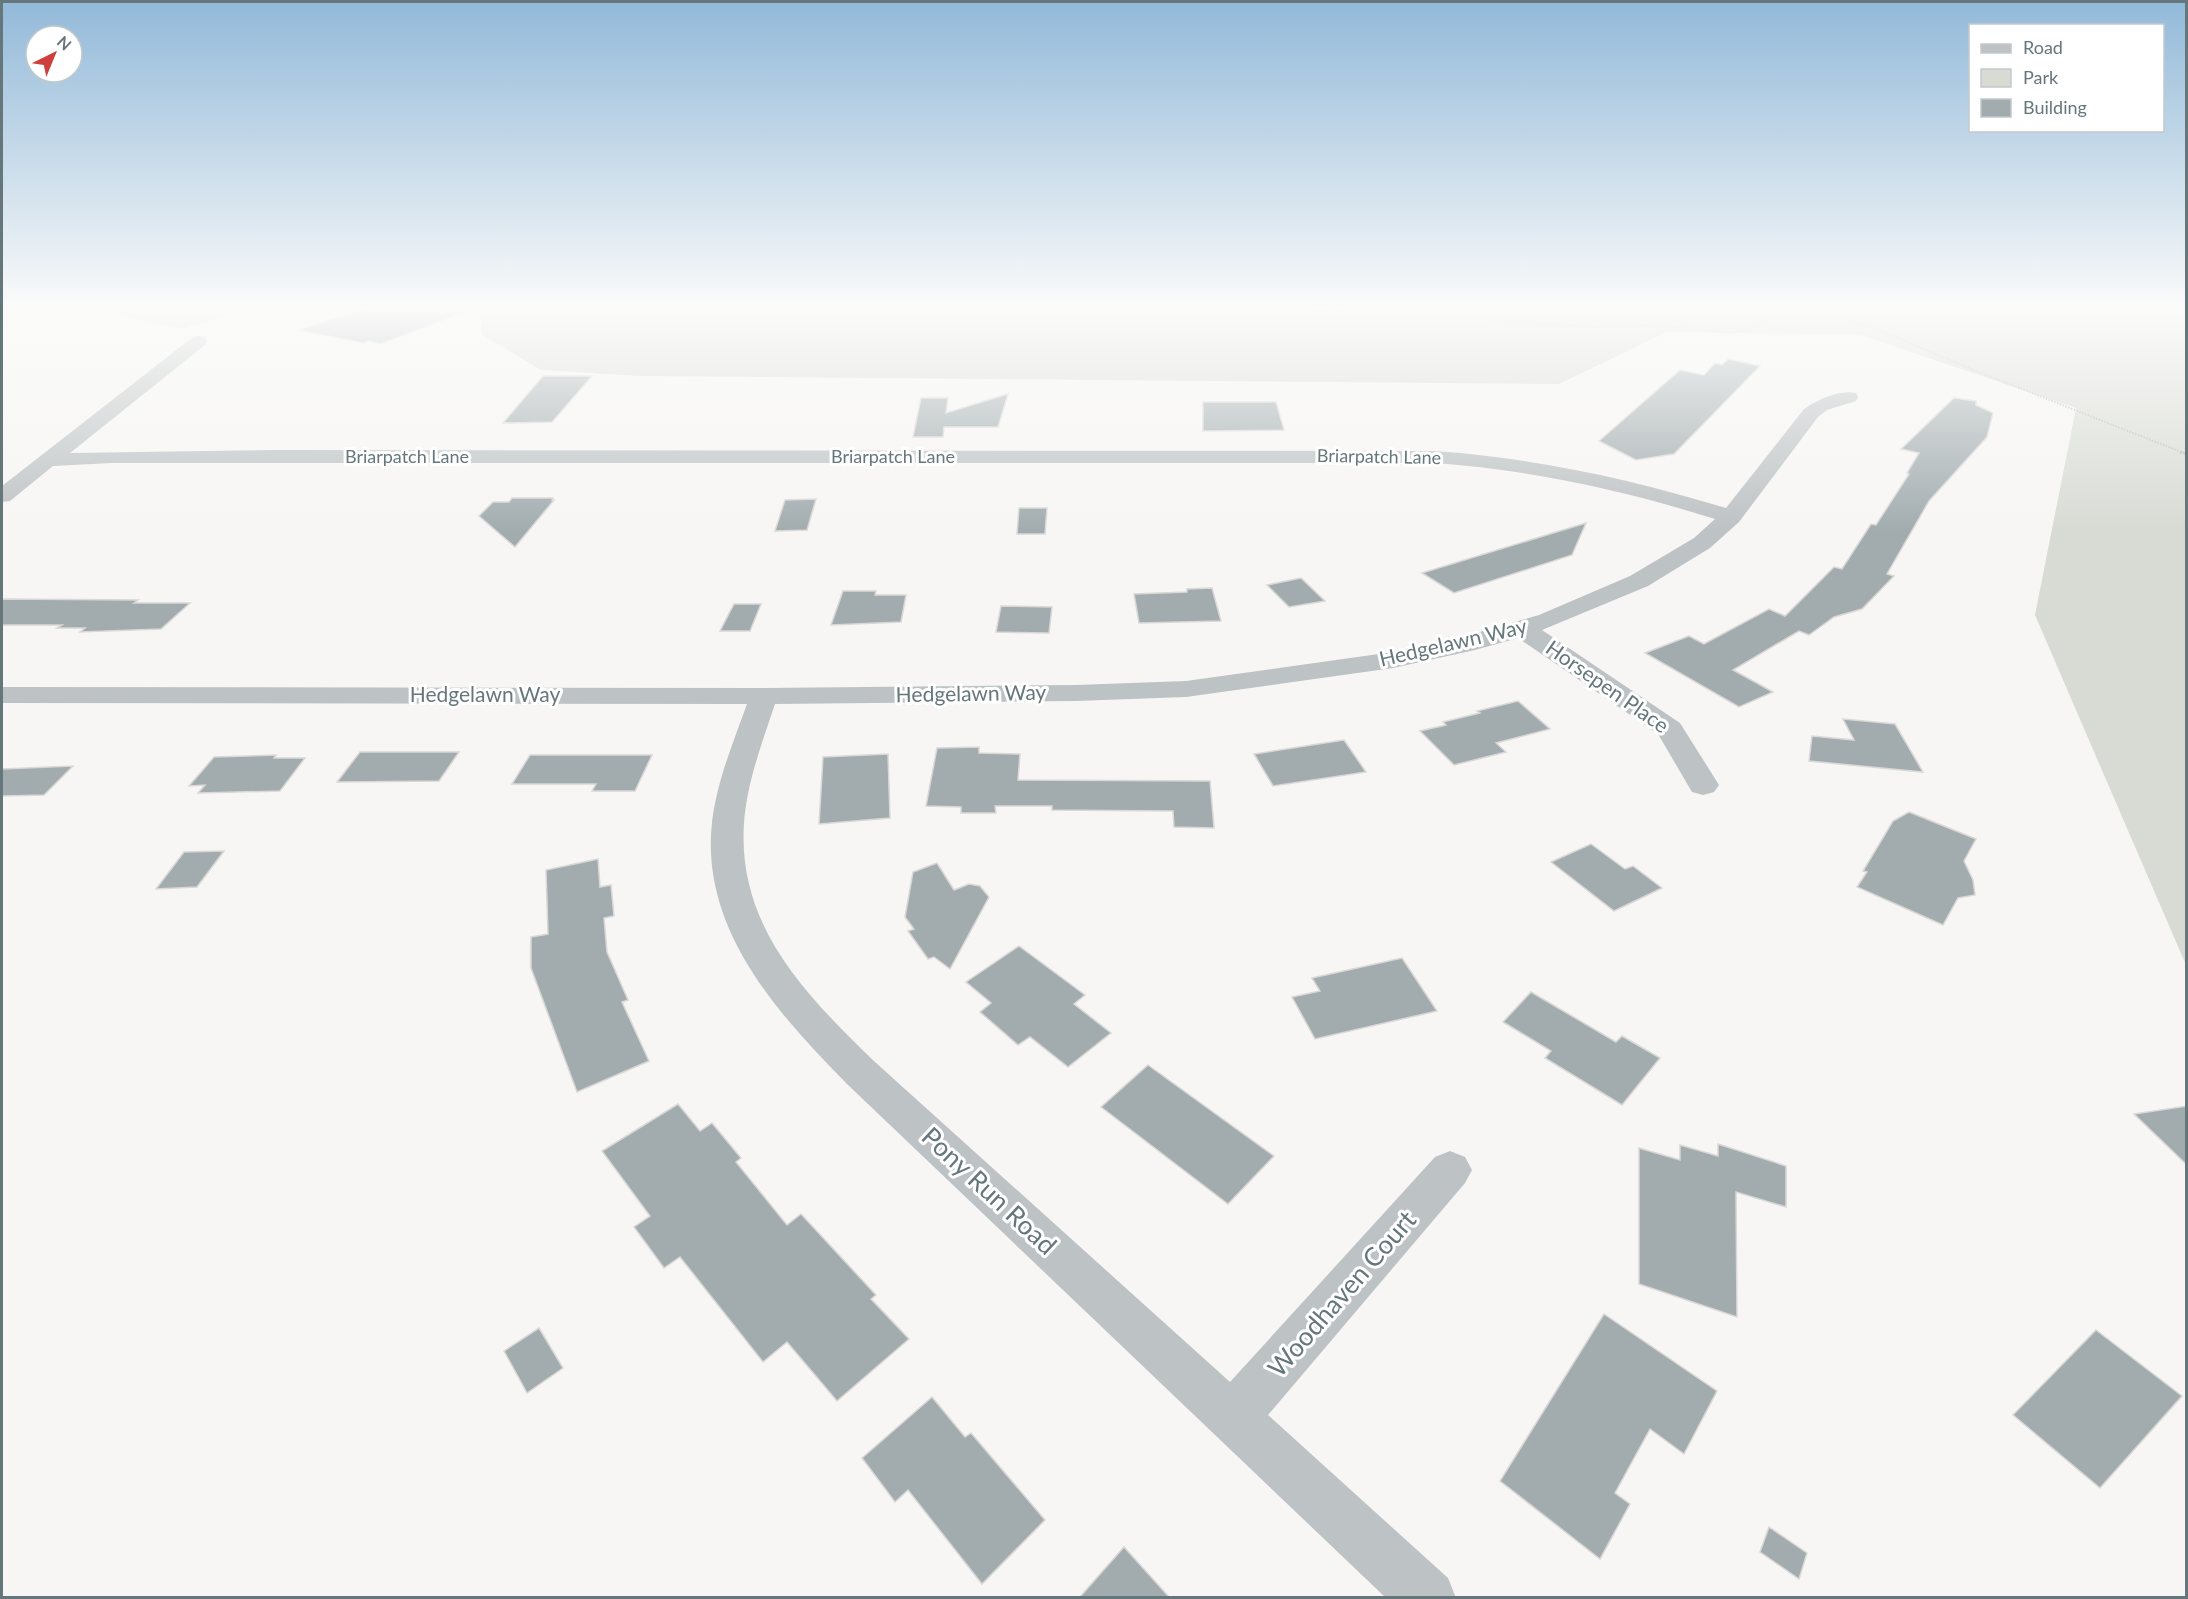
<svg xmlns="http://www.w3.org/2000/svg" width="2188" height="1599" viewBox="0 0 2188 1599" font-family="Lato,sans-serif">
  <style>
    .green { fill: #d8dbd4 }
    .building { fill: #a2acaf; stroke: #d9d8d7; stroke-width: 1.5 }
    .lines { fill: none; stroke-linecap: round; stroke-linejoin: round }
    .path-far1 { stroke: #b7bbbc; stroke-width: 2; stroke-dasharray: 1.5 1.5; stroke-linecap: butt }
    .path { stroke: #b7bbbc; stroke-width: 3; stroke-dasharray: 2 2; stroke-linecap: butt }
    .street { fill: #bdc2c4; fill-rule: evenodd }
    .labels { text-anchor: middle; stroke-width: 6; stroke-linejoin: round; paint-order: stroke }
    .far-street-label { font-size: 18px; fill: #66777c; stroke: #fff }
    .street-label { font-size: 21px; fill: #66777c; stroke: #fff }
    .near-street-label { font-size: 26px; fill: #66777c; stroke: #fff }
  </style>
  <rect width="100%" height="100%" fill="#f7f6f5"/>
  <g class="green">
    <polygon points="84,307 253,307 182,329 101,311 106,309 98,310"/>
    <polygon points="481,307 2186,307 2186,965 2035,615 2076,408 1861,335 1667,332 1559,384 639,376 541,370 481,334"/>
  </g>
  <g class="building">
    <polygon points="371,307 471,307 471,310 380,344 369,341 364,343 298,330"/>
    <polygon points="1728,359 1760,366 1674,454 1636,460 1599,441 1680,370 1704,375 1715,363 1722,365"/>
    <polygon points="543,376 592,376 552,422 503,423"/>
    <polygon points="1008,394 998,427 944,427 943,437 913,437 921,398 948,398 946,413"/>
    <polygon points="1954,398 1976,401 1976,405 1993,413 1987,437 1929,501 1887,574 1894,576 1862,609 1834,617 1809,635 1799,631 1733,670 1773,692 1739,707 1645,653 1689,636 1704,644 1769,609 1785,616 1834,567 1842,569 1871,524 1876,525 1909,474 1907,473 1919,453 1901,449"/>
    <polygon points="1203,402 1276,402 1284,430 1203,431"/>
    <polygon points="512,498 553,498 552,500 554,500 515,547 479,516 493,502 509,502"/>
    <polygon points="816,499 807,530 775,531 785,500"/>
    <polygon points="1019,508 1047,508 1045,534 1017,534"/>
    <polygon points="1586,523 1572,555 1454,593 1422,573"/>
    <polygon points="1301,578 1325,601 1289,607 1267,585"/>
    <polygon points="1212,588 1221,621 1139,623 1134,594 1187,592 1187,589"/>
    <polygon points="843,591 876,591 875,595 906,595 901,622 831,625"/>
    <polygon points="2,599 138,600 134,603 190,603 161,629 80,632 85,628 57,628 62,625 2,625"/>
    <polygon points="734,604 761,604 750,631 720,631"/>
    <polygon points="1001,606 1052,607 1049,633 996,632"/>
    <polygon points="1518,701 1550,729 1496,743 1506,752 1454,765 1420,731 1446,725 1443,722 1480,713 1477,711"/>
    <polygon points="1843,719 1895,724 1923,772 1809,761 1812,736 1854,740"/>
    <polygon points="1344,740 1366,772 1273,786 1254,754"/>
    <polygon points="979,747 979,753 1020,754 1018,780 1210,781 1214,828 1174,827 1173,811 1052,810 1052,806 995,806 996,813 961,813 961,807 926,806 937,748"/>
    <polygon points="360,752 459,752 439,781 337,782"/>
    <polygon points="888,754 890,818 819,824 823,757"/>
    <polygon points="276,755 274,758 305,758 280,791 198,793 205,785 189,786 214,757"/>
    <polygon points="530,755 652,755 635,791 592,791 596,784 512,784"/>
    <polygon points="73,766 44,795 2,796 2,769"/>
    <polygon points="1909,812 1976,839 1964,861 1973,880 1975,895 1958,898 1943,925 1857,887 1867,872 1863,871 1893,821"/>
    <polygon points="1591,844 1625,869 1633,866 1662,888 1614,911 1551,862"/>
    <polygon points="224,851 197,887 156,889 184,852"/>
    <polygon points="598,859 600,887 611,885 614,916 604,918 607,952 628,1000 622,1002 649,1061 577,1092 531,968 531,937 548,934 546,870"/>
    <polygon points="937,863 954,890 969,884 980,886 989,897 950,969 934,957 928,959 908,931 914,929 905,917 913,872"/>
    <polygon points="1019,946 1085,995 1074,1004 1111,1033 1068,1067 1030,1037 1018,1045 980,1012 991,1003 966,982"/>
    <polygon points="1402,958 1437,1011 1315,1039 1292,997 1320,991 1312,978"/>
    <polygon points="1531,992 1616,1042 1622,1036 1660,1058 1622,1105 1545,1058 1551,1051 1503,1022"/>
    <polygon points="1148,1065 1274,1156 1228,1204 1101,1107"/>
    <polygon points="678,1104 700,1131 712,1123 741,1158 736,1162 787,1225 801,1214 876,1295 871,1299 909,1339 837,1401 787,1342 763,1362 680,1257 664,1268 634,1227 650,1216 602,1151"/>
    <polygon points="2187,1106 2187,1165 2134,1114"/>
    <polygon points="1718,1144 1786,1166 1786,1207 1736,1192 1737,1317 1639,1284 1639,1148 1680,1160 1680,1145 1718,1156"/>
    <polygon points="1604,1314 1717,1391 1684,1454 1650,1429 1615,1493 1630,1504 1600,1559 1500,1481"/>
    <polygon points="539,1328 563,1368 527,1393 504,1351"/>
    <polygon points="2096,1330 2182,1396 2100,1488 2013,1415"/>
    <polygon points="932,1397 965,1437 971,1433 1045,1520 982,1584 908,1490 895,1502 862,1458"/>
    <polygon points="1769,1527 1807,1553 1799,1579 1760,1552"/>
    <polygon points="1124,1547 1170,1598 1079,1598"/>
  </g>
  <g class="lines">
    <g class="path-far1">
      <polyline points="1391,307 1312,312 1373,316 1440,316 1591,327 1658,325 1733,333 1761,324 1785,307"/>
      <polyline points="1808,307 1875,328 1971,369 2184,453"/>
    </g>
    <polyline class="path" points="2180,452 2186,454"/>
    <path class="street" d="M199 336 205 337 207 341 205 345 70 453 276 450 1435 451C1535 458 1631 479 1726 508L1804 409C1816 400 1840 389 1856 393L1858 397 1856 401 1827 410 1818 417 1739 522 1710 548 1648 586 1542 630 1680 723 1719 785 1714 792 1703 795 1692 792 1658 734 1518 638 1475 650 1393 668 1186 697 1076 701 775 704C762 743 747 782 744 823 737 927 807 996 875 1062L1230 1382 1435 1157 1450 1151 1465 1157 1472 1170 1465 1183 1268 1415 1448 1578 1456 1598H1386L847 1084C778 1014 700 929 712 822 717 781 733 743 747 704L2 703V687L764 688 1076 685 1186 681 1393 652 1469 635 1539 615 1630 576 1694 538 1715 519C1623 490 1531 470 1435 463H112L53 466 10 501 2 502V486L193 337Z"/>
  </g>
  <linearGradient id="sky" x2="0" y2="1"><stop stop-color="#92b9d9"/><stop offset="0.58" stop-color="#fbfbfa"/><stop offset="1" stop-color="#fbfbfa" stop-opacity="0"/></linearGradient>
  <rect width="2188" height="531" fill="url(#sky)"/>
  <g class="labels">
    <g class="far-street-label">
      <text x="407" y="463">Briarpatch Lane</text>
      <text x="893" y="463">Briarpatch Lane</text>
      <text transform="translate(1379 457) rotate(1)" y="6">Briarpatch Lane</text>
    </g>
    <g class="street-label">
      <text transform="translate(1453 643) rotate(-13)" y="7">Hedgelawn Way</text>
      <text transform="translate(1607 687) rotate(35)" y="7">Horsepen Place</text>
      <text transform="translate(971 694) rotate(-1)" y="7">Hedgelawn Way</text>
      <text x="485" y="702">Hedgelawn Way</text>
    </g>
    <g class="near-street-label">
      <text transform="translate(989 1191) rotate(43)" y="9">Pony Run Road</text>
      <text transform="translate(1342 1294) rotate(-49)" y="9">Woodhaven Court</text>
    </g>
  </g>
  <rect width="2188" height="1599" fill="none" stroke="#66777c" stroke-width="6"/>
  <rect x="1969" y="24" width="195" height="108" fill="#ffffff" stroke="#c2c9cb" stroke-width="1.5"/>
  <rect x="1981" y="44" width="30" height="9" fill="#bdc2c4" stroke="#c2c9cb" stroke-width="1.5"/>
  <text x="2023" y="54" font-size="18" fill="#66777c">Road</text>
  <rect x="1981" y="69" width="30" height="18" fill="#d8dbd4" stroke="#c2c9cb" stroke-width="1.5"/>
  <text x="2023" y="84" font-size="18" fill="#66777c">Park</text>
  <rect x="1981" y="99" width="30" height="18" fill="#a2acaf" stroke="#c2c9cb" stroke-width="1.5"/>
  <text x="2023" y="114" font-size="18" fill="#66777c">Building</text>
  <g transform="translate(54 54) rotate(43)"><circle r="28" fill="#ffffff" stroke="#c2c9cb" stroke-width="1.5"/>
  <path d="M0-4.5L10 22L0 15L-10 22Z" fill="#ce403d"/>
  <text y="-9" font-size="16" font-weight="bold" text-anchor="middle" fill="#66777c">N</text>
  </g>
</svg>
